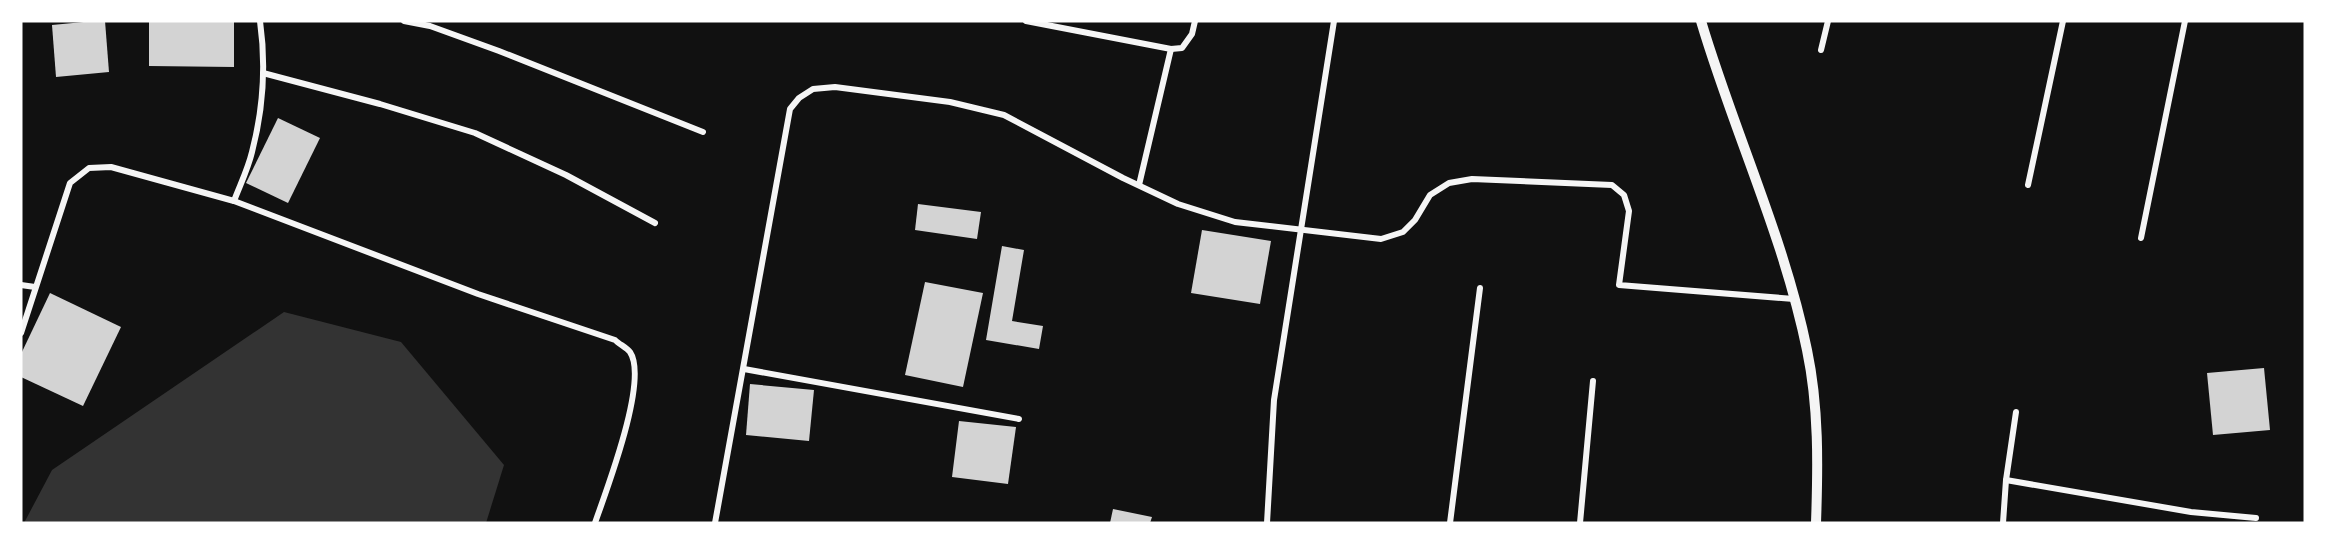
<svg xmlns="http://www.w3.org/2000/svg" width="2326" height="544" viewBox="0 0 2326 544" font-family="Commissioner,sans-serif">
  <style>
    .water { fill: #333 }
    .building { fill: #d3d3d3 }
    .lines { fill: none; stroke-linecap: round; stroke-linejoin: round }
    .minor { stroke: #f5f5f5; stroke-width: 6 }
    .tertiary { stroke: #f5f5f5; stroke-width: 10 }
  </style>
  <rect width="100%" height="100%" fill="#111"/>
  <polygon class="water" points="284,312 401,342 504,465 486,523 24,523 52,470"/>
  <g class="building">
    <polygon points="94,21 105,21 109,72 56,77 52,25"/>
    <polygon points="149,21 234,21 234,67 149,66"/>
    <polygon points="278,118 320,138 288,203 246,183"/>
    <polygon points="918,204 981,212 977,239 915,230"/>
    <polygon points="1202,230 1271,241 1260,304 1191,293"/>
    <polygon points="1002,246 1024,250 1012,321 1043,326 1039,349 986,340"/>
    <polygon points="925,282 983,293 963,387 905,375"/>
    <polygon points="50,293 121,327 83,406 21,377 21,354"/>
    <polygon points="2264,368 2270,430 2213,435 2207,373"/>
    <polygon points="750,384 814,390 809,441 746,435"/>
    <polygon points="959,421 1016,427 1008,484 952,477"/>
    <polygon points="1113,509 1152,517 1150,523 1110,523"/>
  </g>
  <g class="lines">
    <g class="minor">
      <polyline points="404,21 430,26 499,51 703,132"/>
      <polyline points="1026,21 1171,49 1182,48 1192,34 1195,21"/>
      <polyline points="1821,50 1828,21"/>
      <polyline points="263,73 380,104 475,133 566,175 655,223"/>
      <polyline points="1139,185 1171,49"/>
      <polyline points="2028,185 2063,21"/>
      <path d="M234 201C240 185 248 169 252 152 263 110 266 64 260 21"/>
      <polyline points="2141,238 2185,21"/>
      <polyline points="21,285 35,287"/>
      <path d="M21 333 70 183 89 168 111 167 234 201 478 294 615 340C619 344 627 348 630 352 649 380 606 491 595 523"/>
      <polyline points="744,369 1019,419"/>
      <polyline points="2006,480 2191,512 2256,518"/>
      <polyline points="715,523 790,109 799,98 813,89 835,87 950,102 1004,115 1123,178 1178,204 1235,222 1381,239 1403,232 1415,220 1430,195 1449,183 1472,179 1612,185 1624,195 1629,211 1619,285 1794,299"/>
      <polyline points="1267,523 1274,400 1334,21"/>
      <polyline points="1450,523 1480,288"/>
      <polyline points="1580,523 1593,381"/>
      <polyline points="2003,523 2006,480 2016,412"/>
    </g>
    <path class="tertiary" d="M1701 21C1734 132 1784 237 1807 350 1819 407 1818 466 1816 523"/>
  </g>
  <rect width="2326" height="544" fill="none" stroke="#ffffff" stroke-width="45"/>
</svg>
